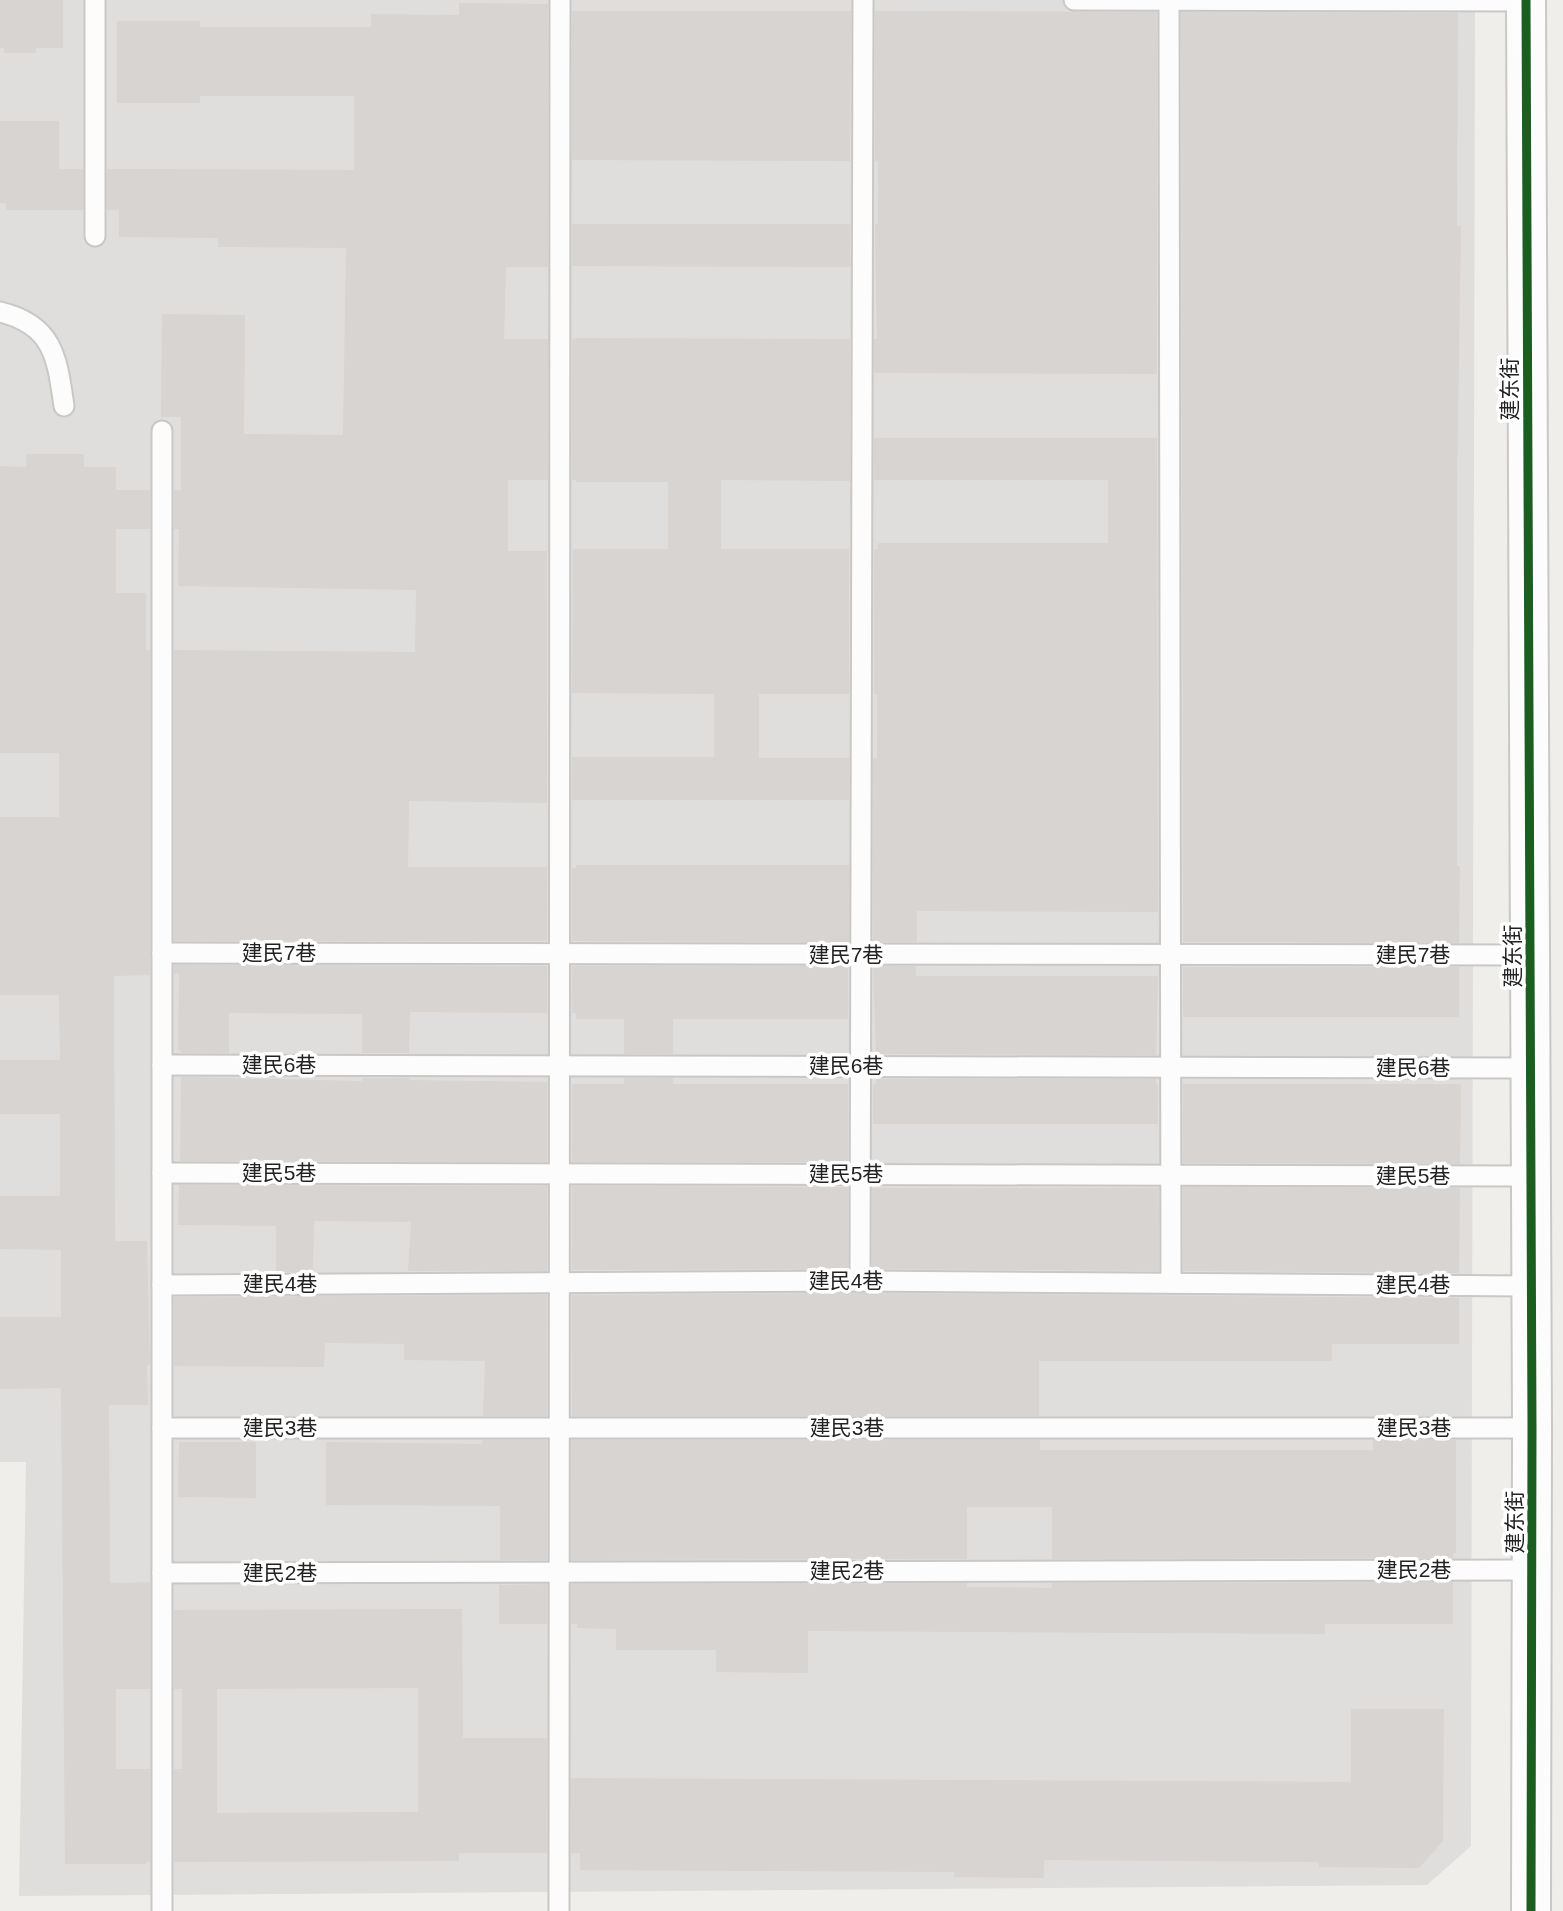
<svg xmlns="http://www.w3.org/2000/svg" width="1563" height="1911" viewBox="0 0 1563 1911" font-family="Helvetica,'Noto Sans SC',sans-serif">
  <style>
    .residential { fill: #dfdedc }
    .building { fill: #d7d4d2; fill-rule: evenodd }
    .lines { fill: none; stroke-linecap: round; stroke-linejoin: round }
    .service-casing { stroke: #c9c8c7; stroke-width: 23 }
    .tertiary-casing { stroke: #c9c8c7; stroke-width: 42 }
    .service { stroke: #fdfcfc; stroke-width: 19 }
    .tertiary { stroke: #fdfcfc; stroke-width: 38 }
    .cycleway-casing { stroke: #fff; stroke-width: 13 }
    .cycleway { stroke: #1b5e20; stroke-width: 9 }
    .labels { text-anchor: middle; stroke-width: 7; stroke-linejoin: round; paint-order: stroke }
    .street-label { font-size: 21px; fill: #222; stroke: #fff }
  </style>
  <rect width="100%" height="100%" fill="#f0eeeb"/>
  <polygon class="residential" points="0,0 1475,0 1471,1846 1427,1885 19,1896 26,1462 0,1462"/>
  <g class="building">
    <polygon points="0,0 63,0 63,48 36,48 36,53 4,53 4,48 0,48"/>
    <polygon points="459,3 548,4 548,267 506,267 504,339 548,339 548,480 508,480 508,551 547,551 547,803 409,801 408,867 547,867 547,941 174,941 174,650 415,652 416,590 178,586 179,529 174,529 174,490 181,490 181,417 161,417 162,314 245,315 244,434 343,435 346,248 218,247 218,238 119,237 119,210 107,210 107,169 354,170 354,96 200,96 200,103 117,103 117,21 200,21 200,27 371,27 371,14 459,15"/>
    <polygon points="572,11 851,11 850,161 572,160"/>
    <polygon points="875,11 1157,12 1157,374 874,373 874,339 877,339 875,224 878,224 878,161 875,161"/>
    <polygon points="1181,12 1458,13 1457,226 1461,226 1457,486 1457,866 1460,866 1459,943 1183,942"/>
    <polygon points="0,121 59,121 59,169 83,169 83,210 6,210 6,203 0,203"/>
    <polygon points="572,224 850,224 850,267 572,266"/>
    <polygon points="577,338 850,339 850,481 721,480 721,549 849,549 849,694 759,694 759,758 849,758 849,800 572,800 572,757 714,757 714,694 572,693 573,549 668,549 668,482 576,482 576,480 572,480 572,340"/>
    <polygon points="874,438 1157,438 1158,912 917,911 917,942 873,942 873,758 877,758 877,694 874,694 874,549 878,549 878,543 1108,543 1108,480 874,480"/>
    <polygon points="26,454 84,454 84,467 116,467 116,490 150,490 150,529 116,529 116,593 146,593 146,650 150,650 150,975 114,976 115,1241 147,1241 150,1365 147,1365 148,1405 109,1405 110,1583 150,1582 150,1689 116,1689 116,1769 150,1769 150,1862 146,1862 146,1864 65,1864 61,1388 0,1389 0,1317 61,1317 61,1250 0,1249 0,1196 60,1196 60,1114 0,1114 0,1060 60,1060 59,995 0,995 0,817 59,817 59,753 0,753 0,466 26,467"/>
    <polygon points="576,865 849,865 849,942 572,941 572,868 576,868"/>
    <polygon points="174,965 547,966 547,1013 410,1012 409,1053 362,1053 362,1014 229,1013 229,1053 181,1053 181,1050 178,1050 179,974 174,974"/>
    <polygon points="572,966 848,966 848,1019 673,1019 673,1054 624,1054 624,1019 576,1019 576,1013 572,1013"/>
    <polygon points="873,966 916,966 916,976 1158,976 1156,1055 876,1054"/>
    <rect x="1183" y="967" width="276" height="50"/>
    <polygon points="181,1077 362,1081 362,1078 409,1078 409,1080 547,1082 547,1162 180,1161"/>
    <polygon points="624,1078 673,1078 673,1084 848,1084 848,1162 572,1162 572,1084 624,1084"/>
    <polygon points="876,1079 1156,1079 1156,1084 1158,1084 1158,1124 873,1124 873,1084 876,1084"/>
    <polygon points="1183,1084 1461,1084 1460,1164 1183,1163"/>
    <polygon points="179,1185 547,1186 547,1271 408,1271 411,1222 314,1221 313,1272 276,1272 276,1226 178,1225"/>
    <polygon points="572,1186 848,1187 848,1269 572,1270"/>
    <polygon points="1183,1187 1460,1188 1459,1273 1183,1271"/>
    <polygon points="872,1188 1159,1188 1159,1271 872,1269"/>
    <polygon points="860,1293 1459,1298 1459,1344 1332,1344 1332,1361 1039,1361 1039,1416 572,1416 572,1295"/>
    <polygon points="547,1295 547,1416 483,1416 485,1361 404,1360 404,1344 325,1343 324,1367 174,1366 174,1297"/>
    <polygon points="483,1440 547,1440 547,1560 500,1560 500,1506 326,1505 326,1442 482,1444"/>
    <polygon points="571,1440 1040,1440 1040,1450 1373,1450 1373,1440 1456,1440 1456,1553 1453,1553 1453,1558 1052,1559 1052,1507 967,1507 967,1559 571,1560"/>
    <polygon points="179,1442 256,1442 256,1498 178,1497"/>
    <polygon points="1453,1582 1453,1624 1325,1624 1325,1634 808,1631 808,1673 716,1672 716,1650 616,1650 616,1629 577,1628 577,1624 571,1624 571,1584 967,1583 967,1587 1052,1588 1052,1583"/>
    <polygon points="547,1584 547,1624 499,1624 499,1585"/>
    <path d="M462 1609 463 1738H547V1853H459V1861L174 1862V1769H182V1689H174V1610ZM418 1688V1812L217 1813V1689Z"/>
    <polygon points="1351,1709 1444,1709 1443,1841 1419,1868 1319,1867 1319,1862 1044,1860 1044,1878 954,1877 954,1872 580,1870 580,1853 571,1853 571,1778 1351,1782"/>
  </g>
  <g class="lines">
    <defs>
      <g id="service">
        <polyline points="95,0 95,236"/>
        <polyline points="1074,0 1526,1"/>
        <polyline points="1169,0 1171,1283"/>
        <path d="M0 312C54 325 57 358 64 406"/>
        <polyline points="162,431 162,1911"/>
        <polyline points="162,953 1530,955"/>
        <polyline points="162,1065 1531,1068"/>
        <polyline points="162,1173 1531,1176"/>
        <polyline points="860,1281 863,0"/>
        <polyline points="162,1285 860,1281 1531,1286"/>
        <polyline points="162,1428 1532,1428"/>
        <polyline points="162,1573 1532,1570"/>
        <polyline points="559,1911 560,0"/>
      </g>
      <polyline id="tertiary" points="1526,0 1532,1428 1531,1911"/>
    </defs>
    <use href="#service" class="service-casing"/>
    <use href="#tertiary" class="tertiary-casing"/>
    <use href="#service" class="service"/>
    <use href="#tertiary" class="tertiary"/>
    <defs>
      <polyline id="cycleway" points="1526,0 1532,1428 1531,1911"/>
    </defs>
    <use href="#cycleway" class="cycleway-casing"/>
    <use href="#cycleway" class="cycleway"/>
  </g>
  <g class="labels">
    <g class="street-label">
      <text transform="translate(1510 389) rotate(-90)" y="7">建东街</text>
      <text x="279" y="960">建民7巷</text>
      <text x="846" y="962">建民7巷</text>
      <text x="1413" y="962">建民7巷</text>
      <text transform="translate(1513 956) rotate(-90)" y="7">建东街</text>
      <text x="279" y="1072">建民6巷</text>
      <text x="846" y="1073">建民6巷</text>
      <text x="1413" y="1075">建民6巷</text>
      <text x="279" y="1180">建民5巷</text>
      <text x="846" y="1181">建民5巷</text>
      <text x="1413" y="1183">建民5巷</text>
      <text x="846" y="1288">建民4巷</text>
      <text x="280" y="1291">建民4巷</text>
      <text x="1413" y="1292">建民4巷</text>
      <text x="280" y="1435">建民3巷</text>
      <text x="847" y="1435">建民3巷</text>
      <text x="1414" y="1435">建民3巷</text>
      <text transform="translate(1515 1522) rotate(-90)" y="7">建东街</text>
      <text x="1414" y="1577">建民2巷</text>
      <text x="847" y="1578">建民2巷</text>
      <text x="280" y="1580">建民2巷</text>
    </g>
  </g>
</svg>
